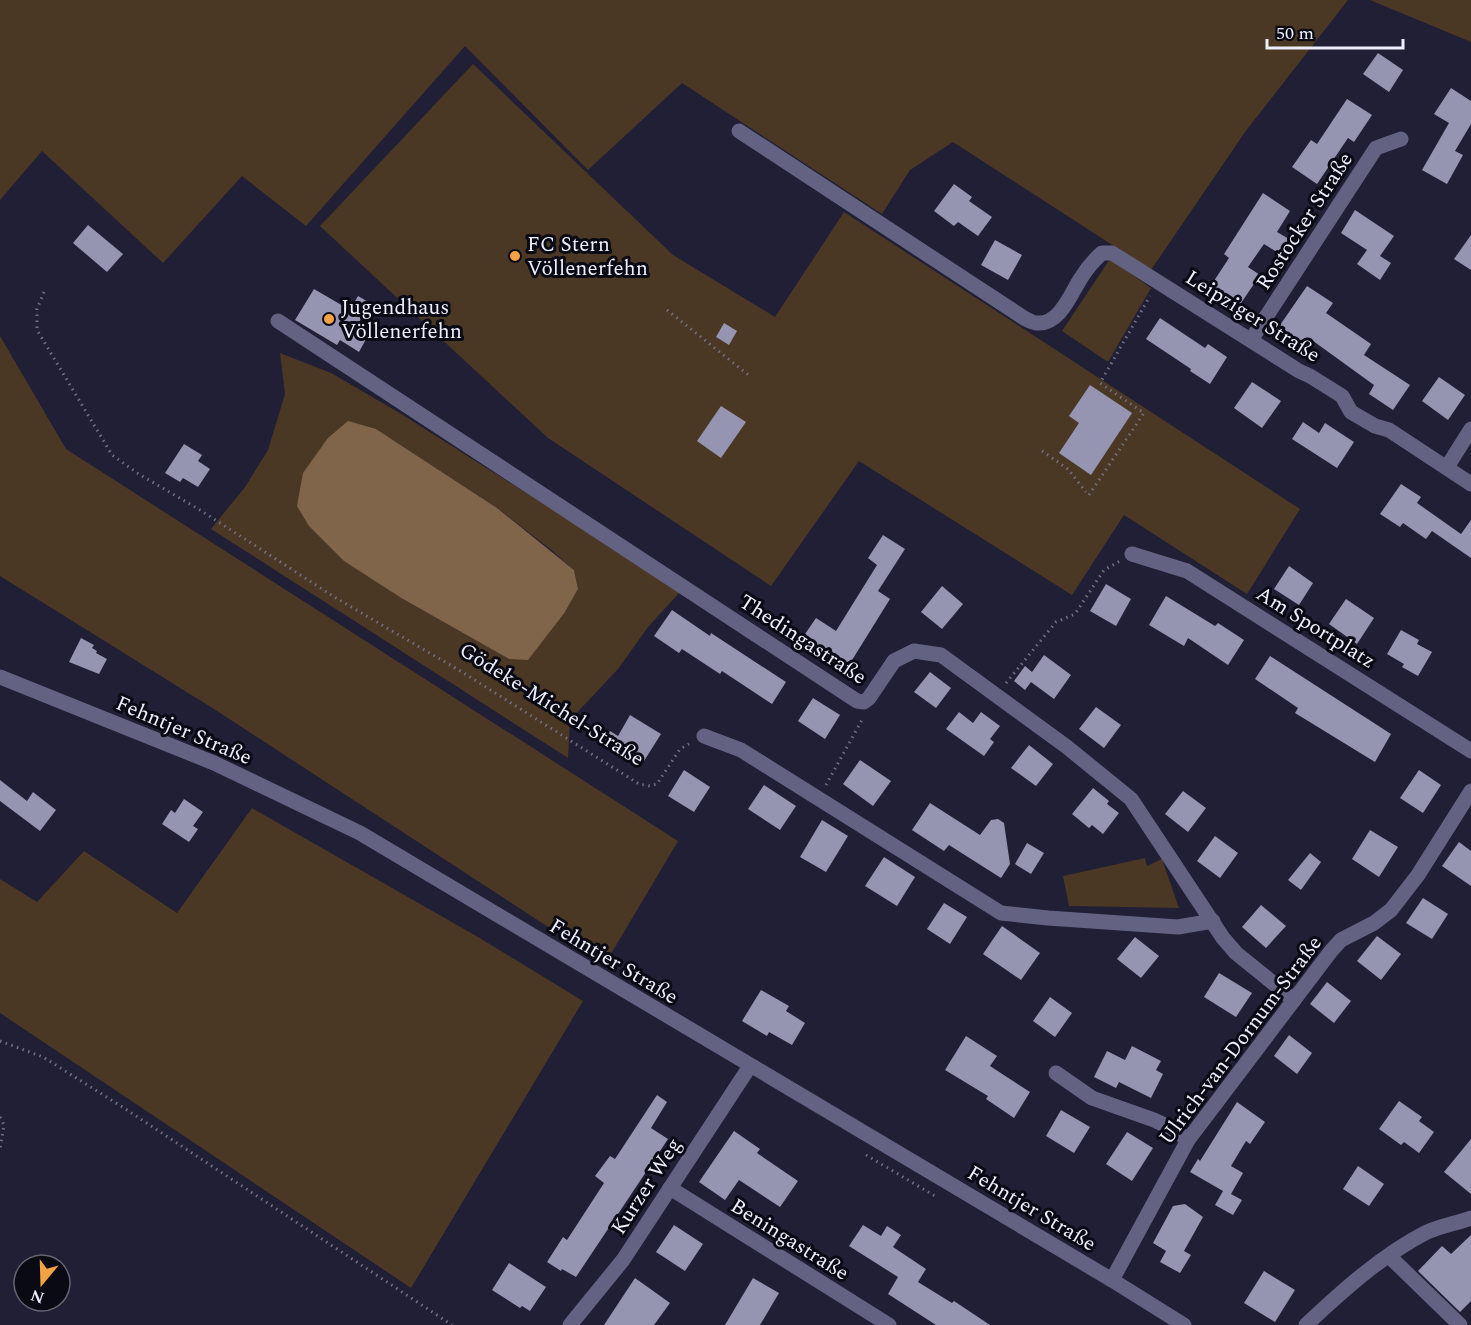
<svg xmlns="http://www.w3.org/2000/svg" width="1471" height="1325" viewBox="0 0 1471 1325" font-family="Spectral,serif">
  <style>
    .green { fill: #4b3824; fill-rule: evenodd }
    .water { fill: #80654a }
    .building { fill: #9594b1 }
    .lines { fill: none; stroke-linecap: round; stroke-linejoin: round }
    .path { stroke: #717184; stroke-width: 3; stroke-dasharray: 1.5 4.5; stroke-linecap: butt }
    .minor { stroke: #636283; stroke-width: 15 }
    .poi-dot { fill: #f4a344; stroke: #0a0a14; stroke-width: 2 }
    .labels { text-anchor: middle; stroke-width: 6; stroke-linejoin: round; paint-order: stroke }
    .street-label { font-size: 21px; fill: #eeeefe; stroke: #0a0a14 }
    .poi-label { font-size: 21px; fill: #eeeefe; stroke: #0a0a14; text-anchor: start }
  </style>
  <rect width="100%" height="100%" fill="#201f35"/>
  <g class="green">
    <polygon points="0,0 1348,0 1245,132 1151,270 953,142 910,170 882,214 682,83 588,170 465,46 306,226 242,176 163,263 42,151 0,200"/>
    <polygon points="1370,0 1471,0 1471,42"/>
    <polygon points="473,64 673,255 775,317 844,212 1300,509 1247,594 1124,515 1072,595 859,461 771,586 548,438 320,226"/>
    <polygon points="1110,259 1151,288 1108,362 1062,331"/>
    <polygon points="0,336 66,449 678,841 605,964 214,709 0,576"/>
    <path d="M280 353 331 373 398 412 681 591 648 627 618 669 570 720 568 758 211 529 245 487 268 450 285 394ZM376 429 497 508 549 548 574 570 578 589 565 612 509 659 403 599Z"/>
    <polygon points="252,808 478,937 583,1001 411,1288 0,1013 0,879 37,902 84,851 177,913"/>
    <polygon points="1145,858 1147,866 1162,859 1179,908 1069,906 1063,876"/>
  </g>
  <polygon class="water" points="348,421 376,429 497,508 574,570 578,589 565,612 528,660 509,659 403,599 344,561 309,526 297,506 303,473 328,438"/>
  <g class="building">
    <polygon points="1378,53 1403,70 1389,92 1363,74"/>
    <polygon points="1451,88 1471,101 1471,124 1455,151 1463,155 1447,184 1422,170 1449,123 1434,114"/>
    <polygon points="1347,99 1372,115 1354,142 1348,138 1317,184 1292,167 1311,140 1317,144"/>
    <polygon points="954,184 972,197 969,201 992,217 978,236 958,222 954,226 934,211"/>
    <polygon points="1263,193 1290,211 1277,232 1289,239 1280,254 1264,244 1248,267 1260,275 1237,309 1208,290 1229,258 1224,254"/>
    <polygon points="1355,210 1394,236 1380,256 1391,263 1380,280 1357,264 1367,250 1341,233"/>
    <polygon points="88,225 123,254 107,272 73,243"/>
    <polygon points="1471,235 1471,270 1454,259"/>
    <polygon points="995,240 1022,255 1008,280 981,265"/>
    <polygon points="1307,286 1333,303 1326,313 1371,344 1364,355 1410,385 1393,410 1369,394 1374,385 1309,338 1304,345 1278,328"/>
    <polygon points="314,289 350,310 358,296 370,303 359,322 371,330 359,352 340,340 337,345 295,320"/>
    <polygon points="1160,318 1205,348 1208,344 1227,357 1210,384 1190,371 1191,369 1146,339"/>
    <polygon points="724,323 737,331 729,345 716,337"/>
    <polygon points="1439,377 1465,395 1448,420 1422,401"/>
    <polygon points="1252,382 1281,401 1262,428 1234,408"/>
    <polygon points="1090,385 1132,413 1091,475 1059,453 1079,423 1069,416"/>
    <polygon points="721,406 746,422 721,458 697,441"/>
    <polygon points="1303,422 1319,433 1325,423 1354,442 1337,468 1292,439"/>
    <polygon points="184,444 202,455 198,461 210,469 198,487 183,478 180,482 165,473"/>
    <polygon points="1401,484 1421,497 1417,503 1461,534 1471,520 1471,558 1432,531 1426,539 1403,523 1400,527 1380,514"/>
    <polygon points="883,535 905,549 878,591 890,599 844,673 822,658 824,655 801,640 816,618 836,631 877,565 868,558"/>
    <polygon points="1289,566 1313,583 1299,605 1274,589"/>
    <polygon points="1106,584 1131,599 1116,626 1090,611"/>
    <polygon points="942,586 963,604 942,629 921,612"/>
    <polygon points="1166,596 1215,626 1218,623 1244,640 1228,665 1188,638 1184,646 1149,625"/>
    <polygon points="1346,599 1374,618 1357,644 1329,624"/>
    <polygon points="672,610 710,636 711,633 786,682 772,704 722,671 720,674 682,649 679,653 654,636"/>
    <polygon points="1401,630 1419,640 1417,644 1432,652 1418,676 1402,667 1404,664 1387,654"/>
    <polygon points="81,638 94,645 92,648 97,651 96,653 107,659 99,674 69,662"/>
    <polygon points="1044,655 1071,675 1054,699 1031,682 1025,690 1014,681 1025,666 1032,672"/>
    <polygon points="1270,656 1391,734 1375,762 1295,713 1298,708 1255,679"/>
    <polygon points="930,672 951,688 936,708 914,692"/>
    <polygon points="813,698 840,715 825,739 798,721"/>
    <polygon points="1096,707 1121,725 1104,748 1079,729"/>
    <polygon points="959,712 973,723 981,712 1000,726 990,739 994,742 984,756 946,729"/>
    <polygon points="630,715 661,734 644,761 633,754 628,761 602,745 610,731 618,736"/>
    <polygon points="1029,745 1053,764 1036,786 1011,768"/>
    <polygon points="860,760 891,781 873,806 843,784"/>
    <polygon points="684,770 710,787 694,812 668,796"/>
    <polygon points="1419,770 1441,785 1423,813 1400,798"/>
    <polygon points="0,780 27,801 33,792 56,810 40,831 0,801"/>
    <polygon points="764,785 796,806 780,830 748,809"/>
    <polygon points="1093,788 1109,801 1107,804 1119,813 1103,834 1092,825 1089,828 1072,814"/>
    <polygon points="1183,791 1206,808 1188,832 1165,814"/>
    <polygon points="184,799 203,812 193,826 198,829 189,842 162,824 171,810 175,813"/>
    <polygon points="930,803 980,835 991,820 998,819 1004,823 1010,864 1001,878 949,845 944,851 912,830"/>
    <polygon points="822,820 848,836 826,872 800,857"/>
    <polygon points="1370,830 1398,847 1379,877 1352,859"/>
    <polygon points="1215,836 1238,853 1220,878 1197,861"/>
    <polygon points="1459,842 1471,851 1471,886 1442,866"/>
    <polygon points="1027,843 1044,853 1031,874 1015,864"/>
    <polygon points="1310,853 1321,862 1301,890 1288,880"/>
    <polygon points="884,857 915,877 897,906 865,886"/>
    <polygon points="1423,898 1448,914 1432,939 1406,923"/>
    <polygon points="944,903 967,917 950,944 927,929"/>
    <polygon points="1261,905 1286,926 1266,948 1242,927"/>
    <polygon points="1002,926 1040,953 1021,980 983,954"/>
    <polygon points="1377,936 1401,954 1381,980 1357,961"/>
    <polygon points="1135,937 1159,956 1141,978 1117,959"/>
    <polygon points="1219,973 1252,993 1236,1017 1204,997"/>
    <polygon points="1327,982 1351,1001 1334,1023 1310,1004"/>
    <polygon points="761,990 789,1006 786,1011 805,1023 792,1045 769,1032 767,1036 742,1021"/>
    <polygon points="1050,997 1072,1013 1055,1037 1033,1021"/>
    <polygon points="1289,1035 1312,1053 1297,1074 1274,1056"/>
    <polygon points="966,1036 997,1056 990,1066 1030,1092 1014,1118 986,1099 988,1096 945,1070"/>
    <polygon points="1132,1046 1161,1061 1156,1070 1163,1074 1151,1098 1119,1082 1116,1088 1094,1077 1107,1051 1125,1060"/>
    <polygon points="657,1095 667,1102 651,1128 668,1139 576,1277 562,1269 561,1271 547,1262 563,1237 567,1240 604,1183 595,1176 610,1156 615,1159"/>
    <polygon points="1399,1101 1422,1117 1419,1121 1434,1132 1419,1153 1404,1142 1401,1145 1379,1129"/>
    <polygon points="1237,1102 1265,1122 1250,1144 1246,1141 1231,1166 1243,1173 1231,1194 1242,1200 1233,1215 1215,1205 1223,1191 1190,1172 1198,1159 1200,1161"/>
    <polygon points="1061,1110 1090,1127 1074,1153 1046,1136"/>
    <polygon points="734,1131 760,1149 757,1153 798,1181 780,1207 739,1180 725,1200 699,1182"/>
    <polygon points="1127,1132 1153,1148 1132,1181 1106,1164"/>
    <polygon points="1471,1139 1471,1194 1444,1172"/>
    <polygon points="1358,1166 1384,1184 1369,1206 1343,1189"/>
    <polygon points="1185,1204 1203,1217 1184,1251 1191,1255 1180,1273 1160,1262 1166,1251 1153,1243 1173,1206"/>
    <polygon points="674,1225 703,1244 685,1271 656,1252"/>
    <polygon points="863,1225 881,1236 887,1226 901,1235 893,1247 926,1269 918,1282 952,1303 954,1301 990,1325 936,1325 888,1294 898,1277 849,1246"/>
    <polygon points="1471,1235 1471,1301 1460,1312 1418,1271 1442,1246 1451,1254"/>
    <polygon points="509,1263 546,1287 530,1311 522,1306 520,1308 492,1290"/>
    <polygon points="1264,1271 1295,1290 1275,1322 1244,1303"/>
    <polygon points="635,1278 670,1303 654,1325 604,1325"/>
    <polygon points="753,1278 779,1293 760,1325 725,1325"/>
  </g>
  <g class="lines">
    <g class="path">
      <polyline points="44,292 37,309 37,330 112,455 137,473 200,510 336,598 462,672 639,784 650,786 657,784 680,749 689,744"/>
      <polyline points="667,310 751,377"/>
      <polyline points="1042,451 1068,469 1086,492"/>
      <polyline points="1089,495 1144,413 1100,383 1150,296"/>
      <polyline points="1006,683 1056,622 1075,614 1104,570 1120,561"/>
      <polyline points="826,785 863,718"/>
      <polyline points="0,1041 43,1057 124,1108 452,1325"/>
      <polyline points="0,1117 4,1125 0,1149"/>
      <polyline points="866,1155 935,1196"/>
    </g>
    <g class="minor">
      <path d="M739 131 1024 318C1028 320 1033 323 1037 323 1060 325 1071 293 1081 278 1087 268 1094 260 1102 253H1112L1299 371 1310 376 1342 396 1351 412 1375 426 1389 430 1471 484"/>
      <polyline points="278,321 857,701 864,702 869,698 894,661 914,651 941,655 1067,747 1131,799 1223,938 1236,953 1294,1000"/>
      <polyline points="1251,340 1376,148 1401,139"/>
      <polyline points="1447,467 1471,429"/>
      <polyline points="1132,554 1187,571 1471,751"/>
      <polyline points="0,677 214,763 360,833 1112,1280 1184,1325"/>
      <polyline points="704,736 741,750 1001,913 1048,918 1178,927 1213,921"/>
      <polyline points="1056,1073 1092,1098 1154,1120 1173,1129 1188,1140"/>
      <polyline points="670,1188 889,1325"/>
      <polyline points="1389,1256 1460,1325"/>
      <polyline points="1112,1280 1188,1140 1331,951 1341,940 1374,923 1391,910 1418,875 1471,791"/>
      <polyline points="570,1325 623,1260 750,1066"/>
      <path d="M1306 1325C1342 1291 1382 1255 1427 1232 1440 1226 1457 1223 1471 1218"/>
    </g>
  </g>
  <g class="poi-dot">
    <circle cx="515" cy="256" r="6"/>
    <circle cx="329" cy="319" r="6"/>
  </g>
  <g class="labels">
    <g class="street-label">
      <text transform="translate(1304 221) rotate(-57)" y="7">Rostocker Straße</text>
      <text transform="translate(1253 316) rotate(32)" y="7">Leipziger Straße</text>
      <text transform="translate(1316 627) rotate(32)" y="7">Am Sportplatz</text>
      <text transform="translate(803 639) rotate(33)" y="7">Thedingastraße</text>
      <text transform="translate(552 704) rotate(32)" y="7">Gödeke-Michel-Straße</text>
      <text transform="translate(184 730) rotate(23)" y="7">Fehntjer Straße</text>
      <text transform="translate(614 961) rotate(31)" y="7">Fehntjer Straße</text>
      <text transform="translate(1240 1040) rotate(-53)" y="7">Ulrich-van-Dornum-Straße</text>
      <text transform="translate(646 1186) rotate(-57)" y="7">Kurzer Weg</text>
      <text transform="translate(1032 1208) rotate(31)" y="7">Fehntjer Straße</text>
      <text transform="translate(790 1239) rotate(32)" y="7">Beningastraße</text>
    </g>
    <g class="poi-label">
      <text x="527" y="251">FC Stern<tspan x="527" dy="24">Völlenerfehn</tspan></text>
      <text x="341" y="314">Jugendhaus<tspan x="341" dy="24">Völlenerfehn</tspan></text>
    </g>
  </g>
  <g transform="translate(42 1283) rotate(199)"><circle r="28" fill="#0a0a14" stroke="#656572" stroke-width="1.5"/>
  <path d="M0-4.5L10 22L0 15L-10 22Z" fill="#f4a344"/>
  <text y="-9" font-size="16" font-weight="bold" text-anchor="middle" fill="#eeeefe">N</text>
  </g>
  <path d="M1267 39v9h136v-9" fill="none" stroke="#eeeefe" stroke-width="3"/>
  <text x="1276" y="39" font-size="18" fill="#eeeefe" stroke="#0a0a14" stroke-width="4.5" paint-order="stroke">50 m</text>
</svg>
